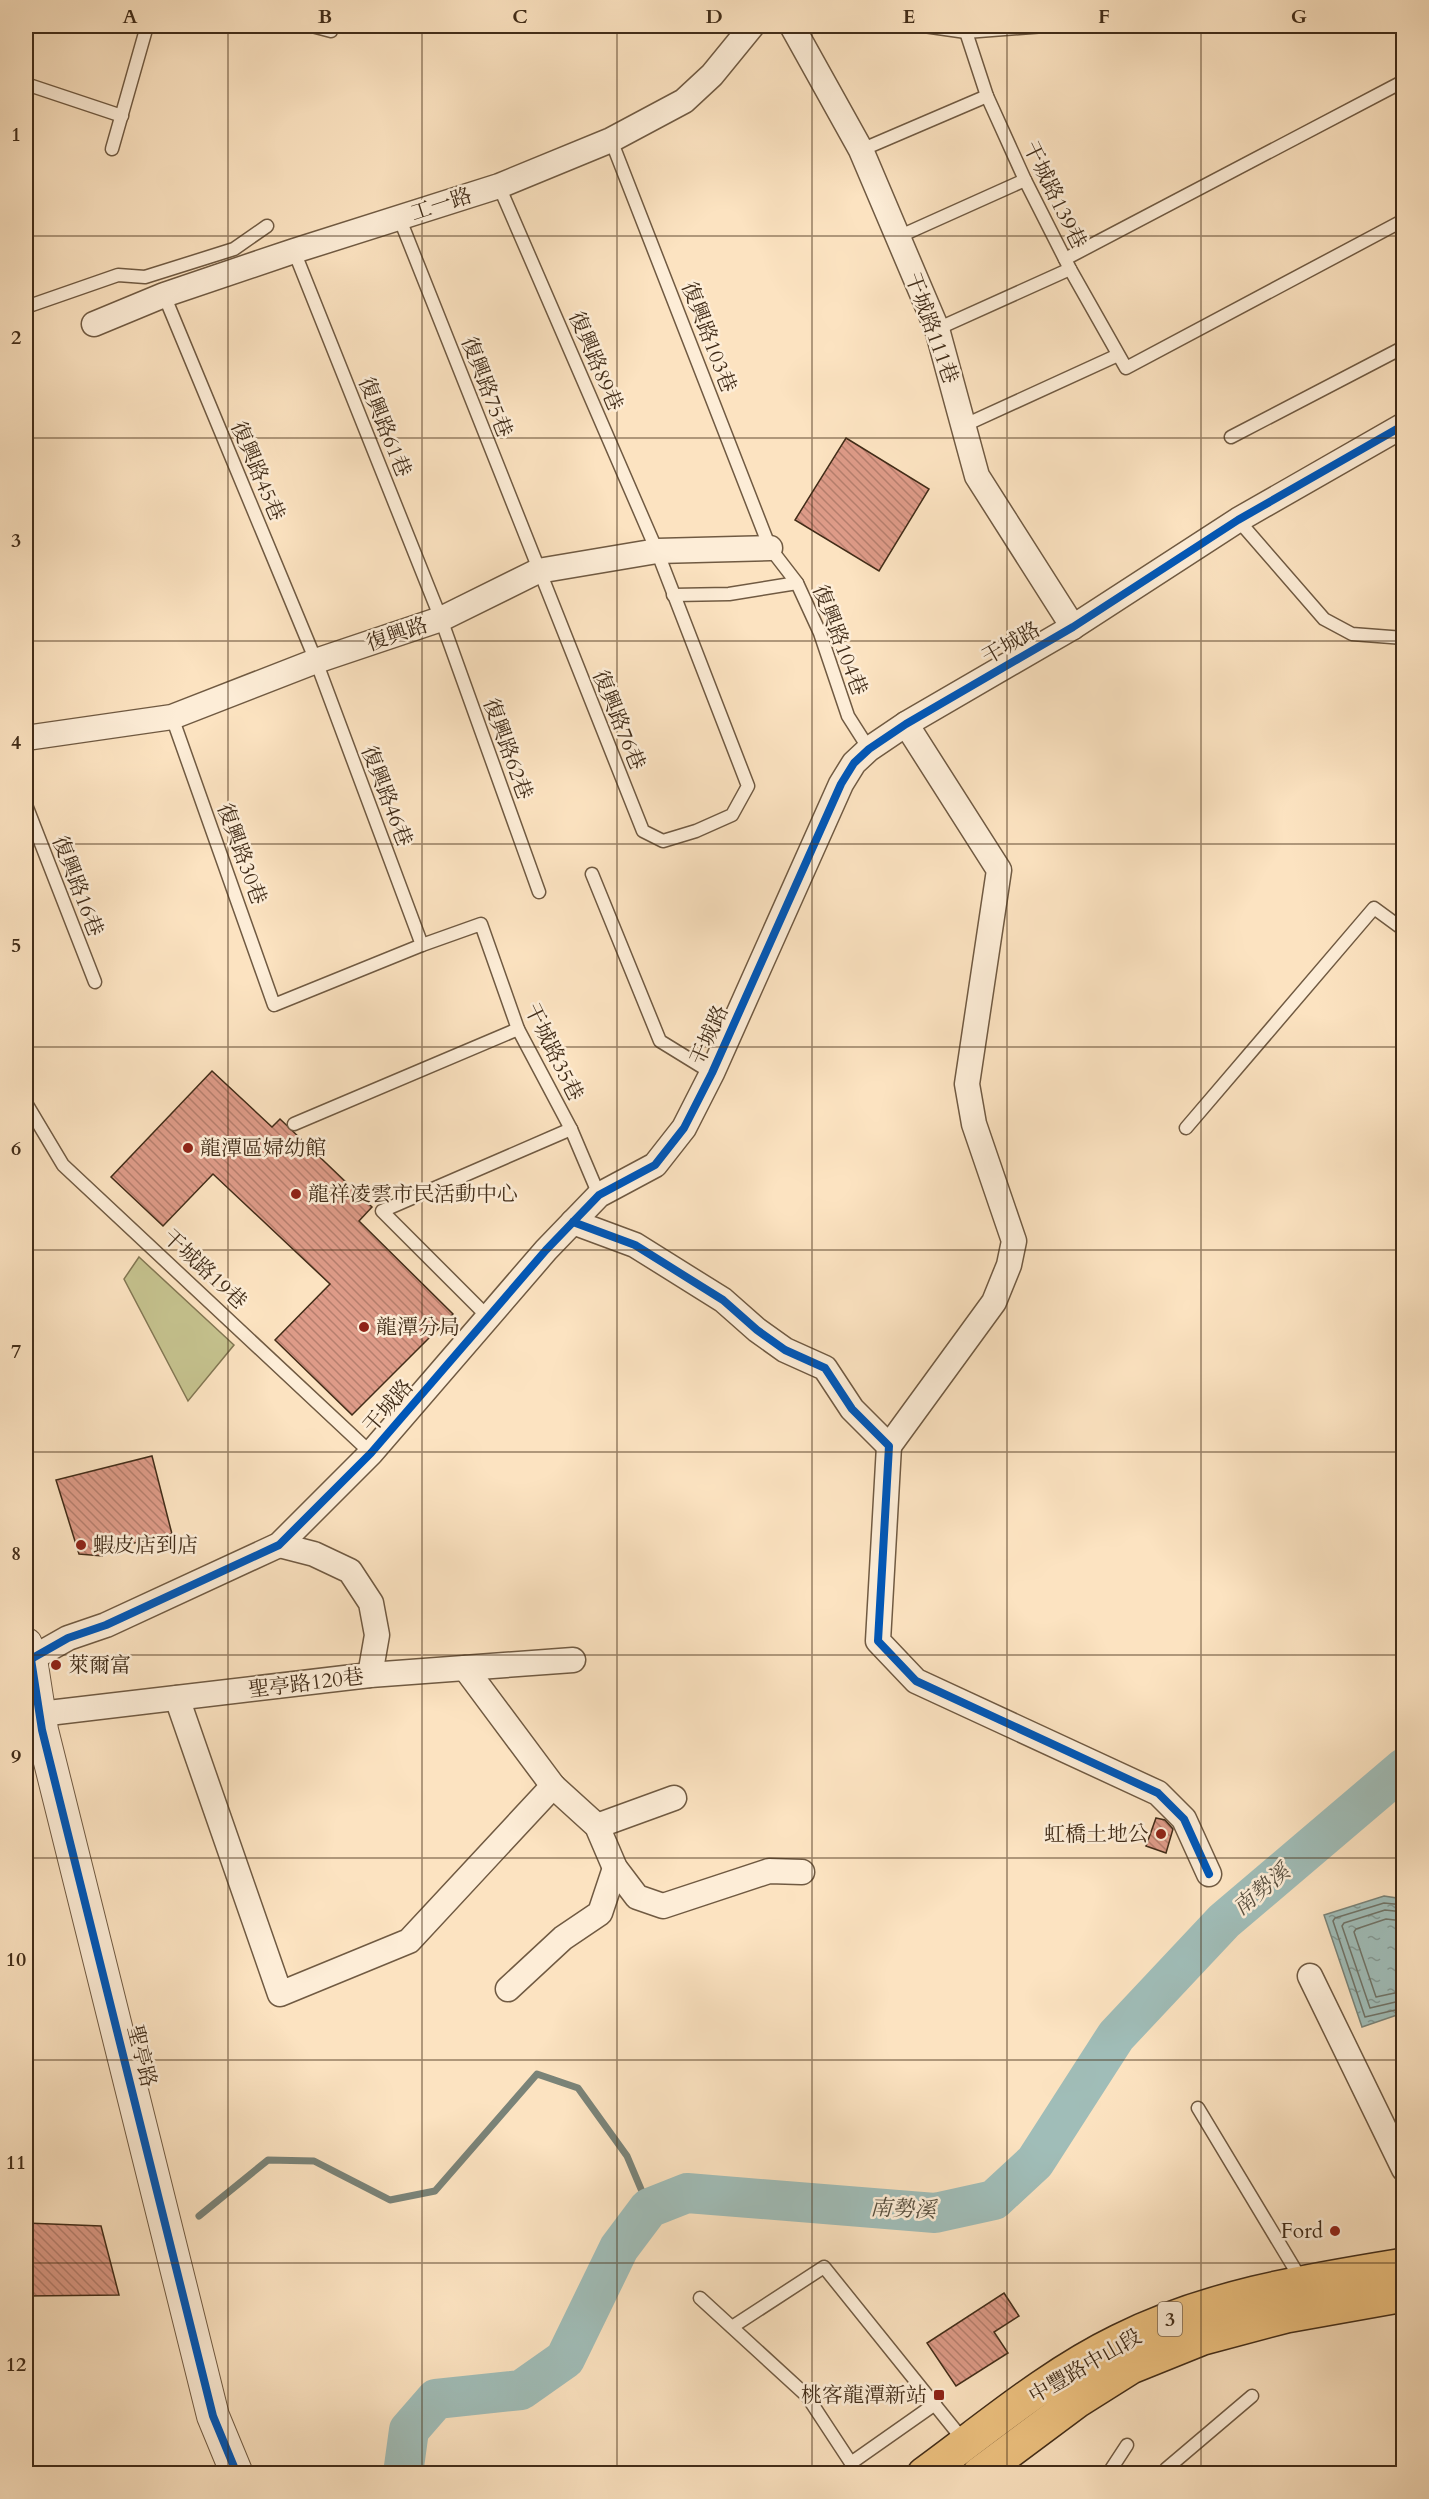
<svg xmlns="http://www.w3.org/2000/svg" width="1429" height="2499" viewBox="0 0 1429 2499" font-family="Cardo,'Noto Serif TC',serif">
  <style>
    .park { fill: #c5c28e; stroke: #837753; stroke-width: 1.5 }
    .water { fill: url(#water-ripples); stroke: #7a8378; stroke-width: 1.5 }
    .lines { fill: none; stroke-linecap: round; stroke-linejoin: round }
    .shore { stroke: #707468; stroke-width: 1.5 }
    .stream { stroke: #7a8378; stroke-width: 7 }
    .river { stroke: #a0bdb8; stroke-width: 40 }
    .building { fill: url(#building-back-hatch); stroke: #412c18; stroke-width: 1.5 }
    .service-casing { stroke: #705a42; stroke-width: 15 }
    .minor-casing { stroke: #705a42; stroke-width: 27 }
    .tertiary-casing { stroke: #705a42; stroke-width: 34 }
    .primary-casing { stroke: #412c18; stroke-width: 36 }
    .service { stroke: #fdedd7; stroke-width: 12 }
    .minor { stroke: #fdedd7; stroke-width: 24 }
    .tertiary { stroke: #fdedd7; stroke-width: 32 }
    .primary { stroke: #eec280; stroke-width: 33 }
    .cycleway-casing { stroke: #fdedd7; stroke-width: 11 }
    .cycleway { stroke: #0057b8; stroke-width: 8 }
    .grid { fill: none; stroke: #412c18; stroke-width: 1.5; stroke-opacity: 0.55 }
    .poi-dot { fill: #8f2418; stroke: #fdedd7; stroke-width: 2 }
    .labels { text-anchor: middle; stroke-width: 5; stroke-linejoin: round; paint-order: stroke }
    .shield { fill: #fdedd7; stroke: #796651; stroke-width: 1.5 }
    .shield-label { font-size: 20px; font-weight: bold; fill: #412c18 }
    .street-label { font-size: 21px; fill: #412c18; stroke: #fdedd7 }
    .poi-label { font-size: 21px; fill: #412c18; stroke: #fdedd7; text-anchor: start }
    .water-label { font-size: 22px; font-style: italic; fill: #595040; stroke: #fdedd7 }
    .neatline { fill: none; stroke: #412c18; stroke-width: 2 }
    .grid-label { font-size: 20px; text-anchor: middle; font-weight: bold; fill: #412c18 }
  </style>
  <defs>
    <pattern id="water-ripples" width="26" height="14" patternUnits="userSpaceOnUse" patternTransform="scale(1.5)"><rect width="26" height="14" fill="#a0bdb8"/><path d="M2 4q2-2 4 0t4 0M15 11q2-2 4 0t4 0" fill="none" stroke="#849a95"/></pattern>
    <pattern id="building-back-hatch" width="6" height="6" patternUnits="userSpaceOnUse" patternTransform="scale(1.5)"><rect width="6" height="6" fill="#de9b88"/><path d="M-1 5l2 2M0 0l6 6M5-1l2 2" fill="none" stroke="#b67f6e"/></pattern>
  </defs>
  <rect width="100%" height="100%" fill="#fce3c1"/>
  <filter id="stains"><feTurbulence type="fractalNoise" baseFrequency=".00333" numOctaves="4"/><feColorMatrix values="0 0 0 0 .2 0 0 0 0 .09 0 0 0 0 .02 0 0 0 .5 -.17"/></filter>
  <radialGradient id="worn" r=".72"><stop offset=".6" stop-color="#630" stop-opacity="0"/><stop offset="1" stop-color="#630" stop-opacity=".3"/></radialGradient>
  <polygon class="park" points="139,1257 234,1345 188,1401 124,1279"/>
  <polygon class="water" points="1384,1896 1403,1899 1403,2013 1362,2027 1324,1915"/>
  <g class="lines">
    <g class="shore">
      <polyline points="1404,1905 1384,1903 1335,1918 1333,1921 1365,2017 1404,2008"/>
      <polyline points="1404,1912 1385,1910 1344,1923 1342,1926 1370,2008 1404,2000"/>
      <polyline points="1404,1921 1386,1919 1356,1929 1354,1932 1376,1997 1404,1991"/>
    </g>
    <polyline class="stream" points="199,2216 268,2160 314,2161 390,2200 435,2191 537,2074 578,2088 627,2156 649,2208"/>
    <polyline class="river" points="403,2474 409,2430 436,2399 521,2390 565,2359 619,2248 649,2208 687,2193 935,2213 994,2200 1035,2162 1116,2036 1224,1921 1404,1768"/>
  </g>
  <g class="building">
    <polygon points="846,438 929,489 879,571 795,520"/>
    <polygon points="212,1071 272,1127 280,1119 372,1207 359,1221 453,1314 352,1415 275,1340 330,1284 213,1174 163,1226 111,1177"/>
    <polygon points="152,1456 172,1534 101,1551 102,1556 79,1554 56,1480"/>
    <polygon points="1156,1818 1165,1820 1173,1829 1166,1853 1146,1846"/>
    <polygon points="26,2223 101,2226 119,2295 26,2296"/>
    <polygon points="1004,2293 1019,2316 994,2332 1008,2353 956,2386 927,2343"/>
  </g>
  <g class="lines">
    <defs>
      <g id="service">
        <polyline points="312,26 331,31"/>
        <polyline points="924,26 966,32 1045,26"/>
        <polyline points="966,32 987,96 1025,180 1070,269 1126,368 1404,220"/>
        <polyline points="26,84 122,116"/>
        <polyline points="611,140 770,548 797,583 820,633 848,716 869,749"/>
        <polyline points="112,149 147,26"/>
        <polyline points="861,150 987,96"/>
        <polyline points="399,217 643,831 663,841 696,831 732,815 748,786 657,551 499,186"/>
        <polyline points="898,237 1025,180"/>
        <polyline points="294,251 441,619 539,892"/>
        <polyline points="1065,259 1404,81"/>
        <polyline points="164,295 316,661 422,945"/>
        <polyline points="26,307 118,275 145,277 234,249 267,226"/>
        <polyline points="937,329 1070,269"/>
        <polyline points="965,425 1118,355"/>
        <polyline points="1231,437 1404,347"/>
        <polyline points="1238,520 1324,619 1352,634 1404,638"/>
        <polyline points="673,595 729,594 797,583"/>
        <polyline points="172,717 274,1005 422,945 481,924 518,1029 571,1129 599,1195"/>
        <polyline points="26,805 95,982"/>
        <polyline points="592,874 660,1041 712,1073"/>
        <polyline points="26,1103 63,1165 371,1453"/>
        <polyline points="294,1124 518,1029"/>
        <polyline points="1186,1128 1374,908 1404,930"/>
        <polyline points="488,1317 382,1211 571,1129"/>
        <polyline points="1198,2108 1302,2281"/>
        <polyline points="700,2298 807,2396 851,2463 935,2404"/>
        <polyline points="732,2327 824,2267 964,2441"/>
        <polyline points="1108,2474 1127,2445"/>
        <polyline points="1171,2474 1166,2469 1252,2396"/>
      </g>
      <g id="minor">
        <polyline points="792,26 861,150 937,329 977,476 1073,627"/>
        <polyline points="94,324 164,295 294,251 499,186 611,140 684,101 712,75 752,26"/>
        <polyline points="26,738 172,717 316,661 441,619 538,571 657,551 770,548"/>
        <polyline points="573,1222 635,1245 723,1300 757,1330 785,1350 825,1368 852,1409 889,1446 878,1641 916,1681 1158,1793 1184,1819 1209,1874"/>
        <polyline points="889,1446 994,1302 1009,1265 1014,1241 974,1124 967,1084 999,870 906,724"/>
        <polyline points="279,1545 314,1554 350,1571 371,1603 377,1635 370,1675"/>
        <polyline points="31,1659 68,1638 106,1625 279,1545 371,1453 546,1250 599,1195 655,1165 684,1128 712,1073 841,784 854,763 869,749 906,724 1073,627 1238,520 1404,425"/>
        <polyline points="465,1668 553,1786 597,1826 615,1868 637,1897 663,1906 769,1871 802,1872"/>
        <polyline points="177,1698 280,1994 409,1941 553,1786"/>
        <polyline points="40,1714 370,1675 573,1660"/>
        <polyline points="597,1826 674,1798"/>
        <polyline points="1310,1976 1404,2169"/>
        <polyline points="508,1989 563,1938 600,1913 615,1868"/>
      </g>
      <polyline id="tertiary" points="26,1644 31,1659 42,1730 213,2416 237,2474"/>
      <g id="primary">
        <path d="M924 2474C987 2428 1049 2375 1119 2341 1209 2296 1306 2281 1404 2265"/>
        <polyline points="979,2474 1077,2401 1131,2367 1203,2338 1286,2316 1404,2295"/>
      </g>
    </defs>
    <use href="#service" class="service-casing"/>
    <use href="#minor" class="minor-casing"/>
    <use href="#tertiary" class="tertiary-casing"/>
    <use href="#primary" class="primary-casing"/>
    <use href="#service" class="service"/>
    <use href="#minor" class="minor"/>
    <use href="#tertiary" class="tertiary"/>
    <use href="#primary" class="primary"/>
    <defs>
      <g id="cycleway">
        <polyline points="573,1222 635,1245 723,1300 757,1330 785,1350 825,1368 852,1409 889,1446 878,1641 916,1681 1158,1793 1184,1819 1209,1874"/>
        <polyline points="26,1644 31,1659 42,1730 213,2416 237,2474"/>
        <polyline points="31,1659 68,1638 106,1625 279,1545 371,1453 546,1250 599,1195 655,1165 684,1128 712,1073 841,784 854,763 869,749 906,724 1073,627 1238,520 1404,425"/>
      </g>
    </defs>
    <use href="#cycleway" class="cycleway-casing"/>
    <use href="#cycleway" class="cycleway"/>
  </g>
  <path class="grid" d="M228 26V2474M422 26V2474M617 26V2474M812 26V2474M1007 26V2474M1201 26V2474M26 236H1404M26 438H1404M26 641H1404M26 844H1404M26 1047H1404M26 1250H1404M26 1452H1404M26 1655H1404M26 1858H1404M26 2060H1404M26 2263H1404"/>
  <g class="poi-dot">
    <circle cx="188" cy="1148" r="6"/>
    <circle cx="296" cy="1194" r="6"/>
    <circle cx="364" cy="1327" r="6"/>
    <circle cx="81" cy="1545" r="6"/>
    <circle cx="56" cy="1665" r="6"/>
    <circle cx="1161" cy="1834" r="6"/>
    <circle cx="1335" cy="2231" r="6"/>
    <rect x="933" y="2389" width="12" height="12" rx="3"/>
  </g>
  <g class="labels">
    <rect class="shield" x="1158" y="2302" width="24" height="34" rx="4.5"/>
    <g class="shield-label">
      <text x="1170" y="2326">3</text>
    </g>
    <g class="street-label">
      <text transform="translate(1055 195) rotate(64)" y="7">干城路139巷</text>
      <text transform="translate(441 204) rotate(-18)" y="7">工一路</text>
      <text transform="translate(932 328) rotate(70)" y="7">干城路111巷</text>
      <text transform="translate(709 337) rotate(69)" y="7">復興路103巷</text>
      <text transform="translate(596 361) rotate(67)" y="7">復興路89巷</text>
      <text transform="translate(487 387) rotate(69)" y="7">復興路75巷</text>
      <text transform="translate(385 427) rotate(68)" y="7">復興路61巷</text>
      <text transform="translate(258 471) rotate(67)" y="7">復興路45巷</text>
      <text transform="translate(397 634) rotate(-19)" y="7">復興路</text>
      <text transform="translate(840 640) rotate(69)" y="7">復興路104巷</text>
      <text transform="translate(1011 643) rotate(-30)" y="7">干城路</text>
      <text transform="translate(619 720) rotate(68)" y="7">復興路76巷</text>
      <text transform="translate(508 749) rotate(70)" y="7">復興路62巷</text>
      <text transform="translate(387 796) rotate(69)" y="7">復興路46巷</text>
      <text transform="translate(242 854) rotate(70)" y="7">復興路30巷</text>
      <text transform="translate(78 886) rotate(69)" y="7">復興路16巷</text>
      <text transform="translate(709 1035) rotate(-66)" y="7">干城路</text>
      <text transform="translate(554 1052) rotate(64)" y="7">干城路35巷</text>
      <text transform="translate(205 1269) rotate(43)" y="7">干城路19巷</text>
      <text transform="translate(388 1406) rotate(-49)" y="7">干城路</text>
      <text transform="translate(306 1683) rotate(-7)" y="7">聖亭路120巷</text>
      <text transform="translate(142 2056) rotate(76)" y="7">聖亭路</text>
      <text transform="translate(1085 2366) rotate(-30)" y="7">中豐路中山段</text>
    </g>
    <g class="poi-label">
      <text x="200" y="1155">龍潭區婦幼館</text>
      <text x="308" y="1201">龍祥凌雲市民活動中心</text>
      <text x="376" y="1334">龍潭分局</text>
      <text x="93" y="1552">蝦皮店到店</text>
      <text x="68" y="1672">萊爾富</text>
      <text x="1149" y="1841" text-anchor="end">虹橋土地公</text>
      <text x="1323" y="2238" text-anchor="end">Ford</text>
      <text x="927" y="2402" text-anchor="end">桃客龍潭新站</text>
    </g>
    <g class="water-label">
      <text transform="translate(1261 1889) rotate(-40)" y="8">南勢溪</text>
      <text transform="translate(903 2208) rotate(2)" y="8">南勢溪</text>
    </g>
  </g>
  <rect width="1429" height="2499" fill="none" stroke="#fce3c1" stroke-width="66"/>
  <rect x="33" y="33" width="1363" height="2433" class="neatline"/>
  <g class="grid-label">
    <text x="130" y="23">A</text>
    <text x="325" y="23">B</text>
    <text x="520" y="23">C</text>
    <text x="714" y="23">D</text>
    <text x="909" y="23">E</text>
    <text x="1104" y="23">F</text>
    <text x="1299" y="23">G</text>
    <text x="16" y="141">1</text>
    <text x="16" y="344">2</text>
    <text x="16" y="547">3</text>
    <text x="16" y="749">4</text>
    <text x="16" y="952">5</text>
    <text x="16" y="1155">6</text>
    <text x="16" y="1358">7</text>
    <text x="16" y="1560">8</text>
    <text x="16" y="1763">9</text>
    <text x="16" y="1966">10</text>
    <text x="16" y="2169">11</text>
    <text x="16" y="2371">12</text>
  </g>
  <rect width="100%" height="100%" filter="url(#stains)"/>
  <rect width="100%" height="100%" fill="url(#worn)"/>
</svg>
